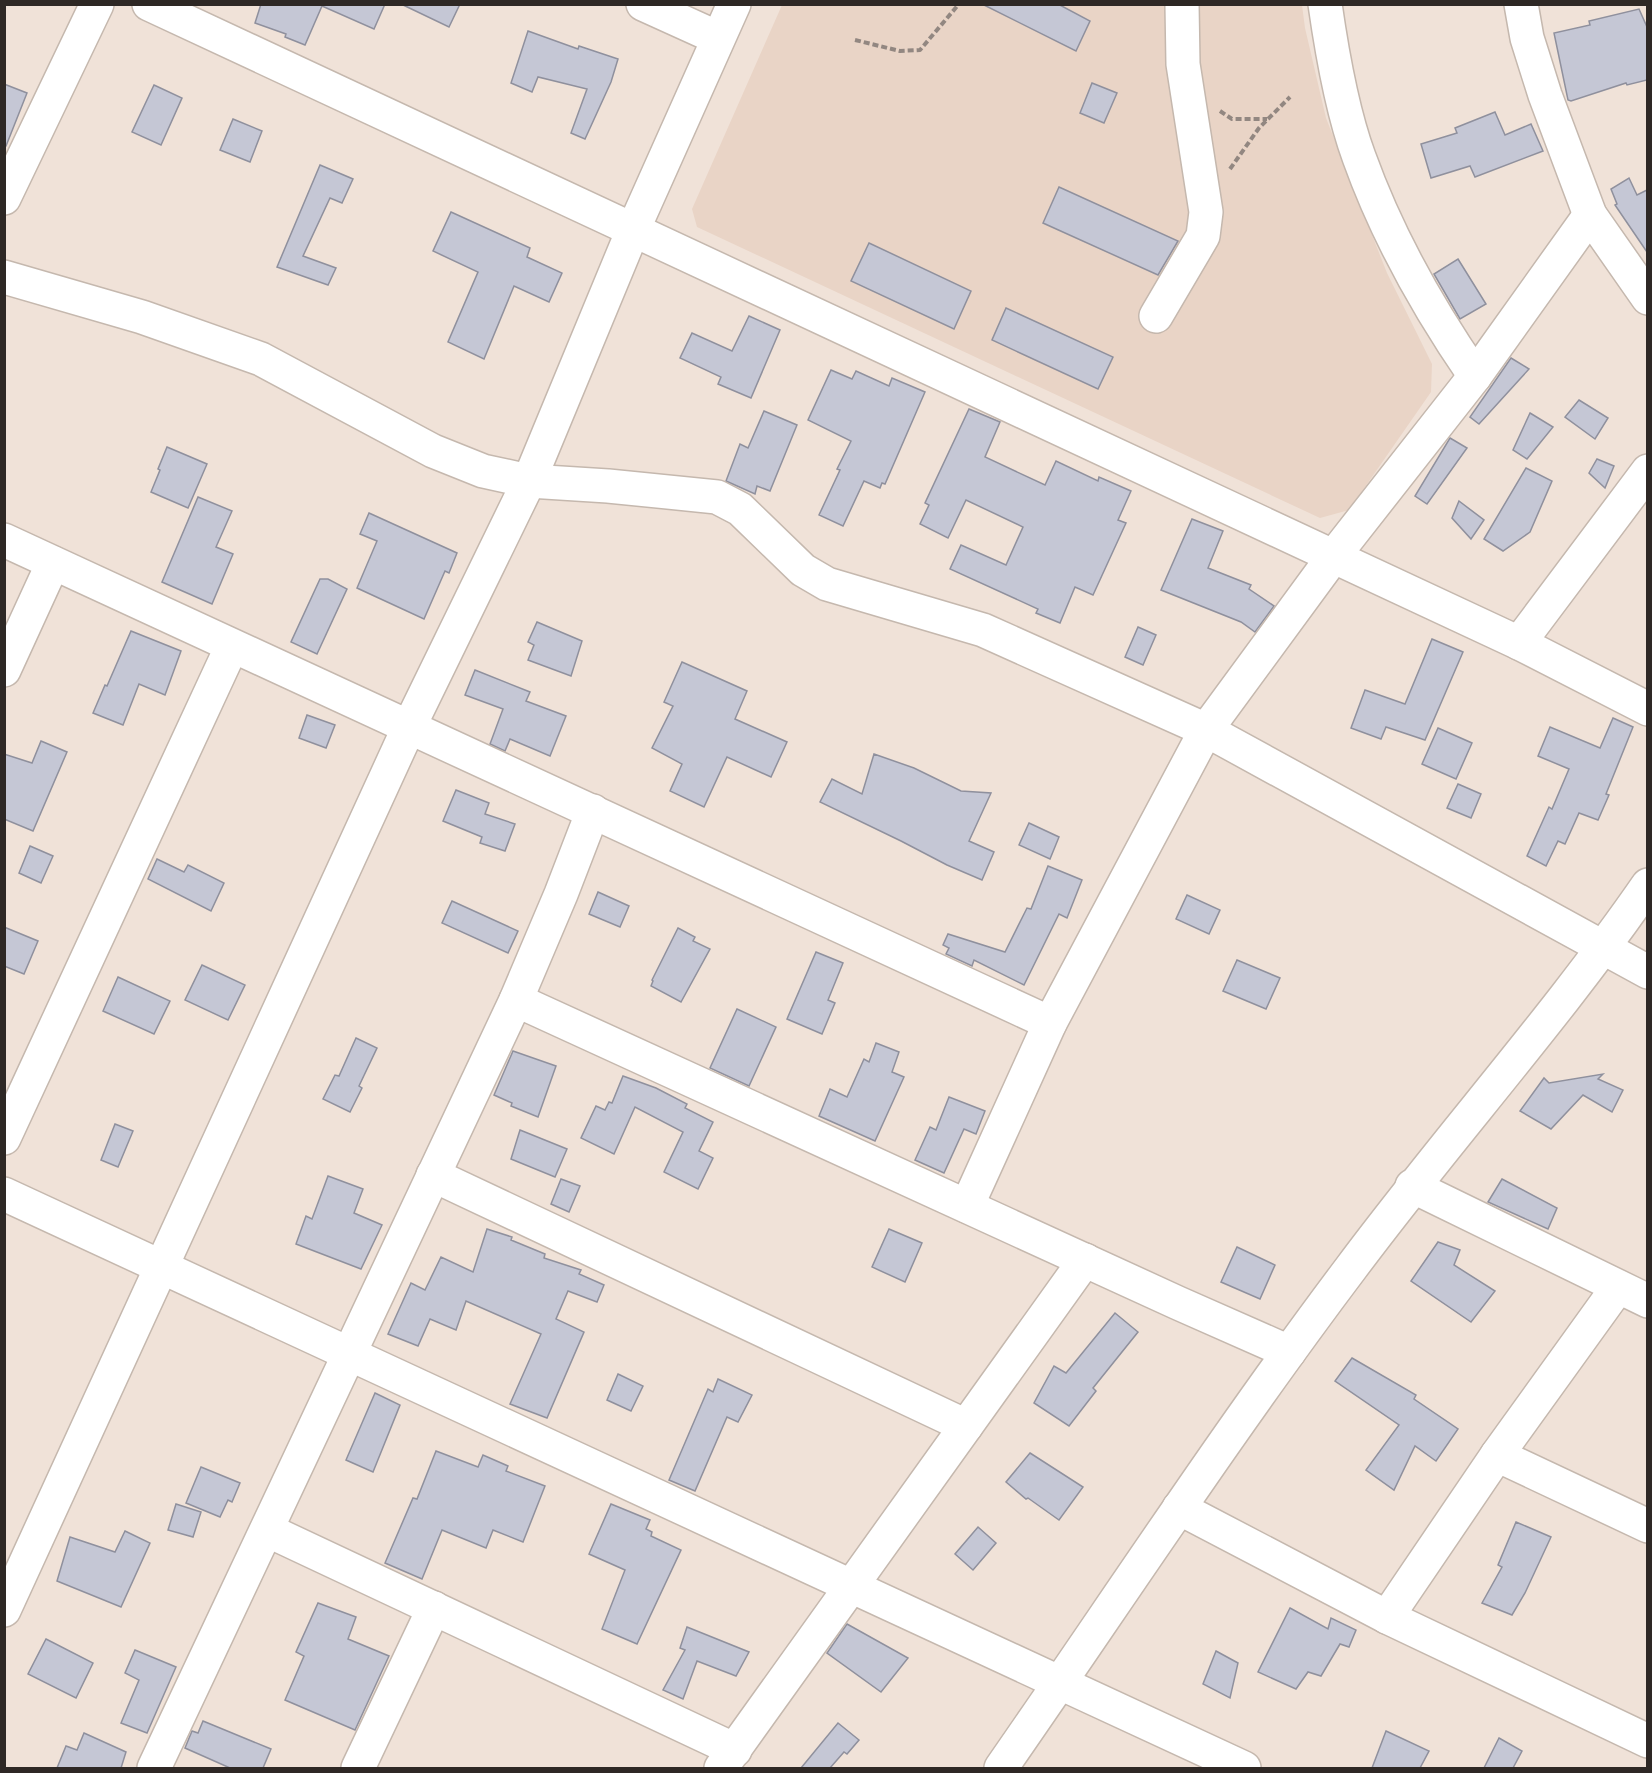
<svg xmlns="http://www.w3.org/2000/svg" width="1652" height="1773" viewBox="0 0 1652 1773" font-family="'Alegreya Sans',sans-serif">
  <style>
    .built { fill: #e9d4c6 }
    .building { fill: #c5c7d5; stroke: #8f909d; stroke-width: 1.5 }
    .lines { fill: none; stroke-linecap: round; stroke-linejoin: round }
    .minor-casing { stroke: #c5b8ae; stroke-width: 36 }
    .path { stroke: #928781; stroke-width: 4; stroke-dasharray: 6 3; stroke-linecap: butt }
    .minor { stroke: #fff; stroke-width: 33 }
  </style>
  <rect width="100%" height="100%" fill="#f0e2d8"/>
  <polygon class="built" points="782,5 1302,5 1305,28 1326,118 1387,273 1432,364 1431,392 1349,510 1320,518 697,227 692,209"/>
  <g class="building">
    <polygon points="261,4 385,4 374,29 322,6 305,45 285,37 286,34 255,23"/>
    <polygon points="401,4 460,4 449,27"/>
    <polygon points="982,4 1058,4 1090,21 1076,51"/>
    <polygon points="1639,9 1647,27 1647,80 1627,85 1626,83 1571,101 1568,100 1554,33 1590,25 1589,21"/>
    <polygon points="528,31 578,49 579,46 618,59 611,82 585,139 571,133 587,89 538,77 532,92 511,83"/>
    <polygon points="1092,83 1117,93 1104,123 1080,113"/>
    <polygon points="4,84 27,93 6,146 4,146"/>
    <polygon points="154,85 182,98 161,145 132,132"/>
    <polygon points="1495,112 1505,135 1531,124 1543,151 1475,177 1470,166 1431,178 1421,144 1457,133 1455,128"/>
    <polygon points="233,119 262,131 250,162 220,150"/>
    <polygon points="320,165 353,179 342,203 330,198 303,256 336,268 328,285 277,267"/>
    <polygon points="1629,178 1637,195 1647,190 1647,252 1615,205 1617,204 1611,189"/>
    <polygon points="1059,187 1178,241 1158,275 1043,223"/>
    <polygon points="451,212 530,248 527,257 562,273 549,302 514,286 484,359 448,342 478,272 433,251"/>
    <polygon points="869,243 971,291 954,329 851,281"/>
    <polygon points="1458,259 1486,304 1460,319 1434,274"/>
    <polygon points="1006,308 1113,357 1098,389 992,340"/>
    <polygon points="749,316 780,330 751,398 718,384 721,377 680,358 692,333 732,351"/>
    <polygon points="1511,358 1529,369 1479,424 1470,417"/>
    <polygon points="831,370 852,379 856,371 889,386 892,378 925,392 885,484 882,483 880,488 864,481 843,526 819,515 840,470 837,469 851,441 808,420"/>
    <polygon points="1579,400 1608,418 1595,439 1565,417"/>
    <polygon points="969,409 1000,422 985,457 1045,485 1056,461 1098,481 1099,477 1131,491 1118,520 1126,523 1093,595 1075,587 1060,623 1036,613 1038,609 950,569 961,545 1006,565 1023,527 966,500 948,538 920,524 929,505 925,503"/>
    <polygon points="764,411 797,425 770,491 757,486 755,494 726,481 740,444 748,448"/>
    <polygon points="1530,413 1553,427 1527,459 1513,450"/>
    <polygon points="1450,438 1467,448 1427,504 1415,496"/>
    <polygon points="167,447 207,464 188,508 151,492 160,470 158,469"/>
    <polygon points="1597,459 1614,466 1605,488 1589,473"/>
    <polygon points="1526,468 1552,481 1530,532 1503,551 1484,539"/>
    <polygon points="198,497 232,511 216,547 233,554 212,604 162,582"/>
    <polygon points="1459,501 1484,520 1471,539 1452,518"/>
    <polygon points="369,513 457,553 449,573 445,571 424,619 357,588 377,541 360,534"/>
    <polygon points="1192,519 1223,531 1208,568 1251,585 1249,589 1274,606 1255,632 1241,622 1161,590"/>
    <polygon points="320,579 328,579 347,589 317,654 291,642"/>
    <polygon points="537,622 582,641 571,676 528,660 534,645 528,642"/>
    <polygon points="1138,627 1156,635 1143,665 1125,657"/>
    <polygon points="131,631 181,651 165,695 139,684 123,725 93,713 105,685 107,686"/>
    <polygon points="1432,639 1463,652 1425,740 1386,727 1381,739 1351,728 1365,690 1405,704"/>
    <polygon points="682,662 747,691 735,719 787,742 771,777 727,757 704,807 670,791 682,764 652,748 673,706 664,702"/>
    <polygon points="475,670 530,692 526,701 566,716 550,756 510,739 505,751 490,744 503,709 465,695"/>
    <polygon points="307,715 335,725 326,748 299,738"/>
    <polygon points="1613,718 1633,727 1606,794 1609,795 1598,820 1579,813 1565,844 1558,841 1546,866 1527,856 1549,807 1552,809 1569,769 1538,756 1550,727 1600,748"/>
    <polygon points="1438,728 1472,743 1456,779 1422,764"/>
    <polygon points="41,741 67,752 33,831 4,819 4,754 32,763"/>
    <polygon points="874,754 914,768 961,791 991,793 969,841 994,852 982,880 947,865 901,841 820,802 832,779 862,794"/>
    <polygon points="1458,784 1481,794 1471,818 1447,808"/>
    <polygon points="456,790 489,803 485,814 515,824 505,851 480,843 482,837 443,821"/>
    <polygon points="1029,823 1059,837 1050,859 1019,845"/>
    <polygon points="30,846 53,856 41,883 19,873"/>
    <polygon points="157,859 184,872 188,865 224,883 211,911 148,879"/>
    <polygon points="1048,866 1082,880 1067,918 1059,914 1024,985 974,960 972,966 946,954 949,948 943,945 948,934 1005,952 1027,908 1031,909"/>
    <polygon points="598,892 629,906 620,927 589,914"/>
    <polygon points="1187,895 1220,910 1209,934 1176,919"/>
    <polygon points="452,901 518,931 508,953 442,923"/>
    <polygon points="4,927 38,941 24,974 4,966"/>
    <polygon points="678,928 695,937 693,941 710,949 681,1002 651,986 653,981 652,980"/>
    <polygon points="816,952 843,963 828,1000 835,1003 822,1034 787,1019"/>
    <polygon points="1237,960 1280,978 1266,1009 1223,991"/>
    <polygon points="202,965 245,985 228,1020 185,1000"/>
    <polygon points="118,977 170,1001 154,1034 103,1011"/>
    <polygon points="737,1009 776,1027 749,1086 710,1068"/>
    <polygon points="356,1038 377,1048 359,1086 362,1088 350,1112 323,1099 335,1075 339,1076"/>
    <polygon points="876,1043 899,1052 892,1072 904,1077 875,1141 819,1116 830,1089 847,1097 864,1059 869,1062"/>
    <polygon points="513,1051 556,1066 538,1117 511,1106 512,1103 494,1095"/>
    <polygon points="1603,1074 1598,1079 1623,1090 1612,1112 1583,1095 1551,1129 1520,1111 1544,1078 1549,1083"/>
    <polygon points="623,1076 656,1088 687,1104 685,1108 713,1122 699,1151 713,1158 698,1189 664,1172 683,1132 635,1107 614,1154 581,1138 596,1106 605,1110 609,1102 612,1103"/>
    <polygon points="949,1097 985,1111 976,1134 964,1129 944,1173 915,1160 930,1127 936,1130"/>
    <polygon points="115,1124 133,1131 118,1167 101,1160"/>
    <polygon points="520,1130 567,1149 555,1177 511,1159"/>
    <polygon points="328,1176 363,1189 354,1213 382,1225 361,1269 296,1244 306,1216 312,1219"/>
    <polygon points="561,1179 580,1186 569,1212 551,1204"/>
    <polygon points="1502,1179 1557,1208 1548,1229 1488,1202"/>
    <polygon points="487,1229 512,1237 511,1240 545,1254 544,1258 581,1270 579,1274 604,1285 597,1302 568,1291 556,1319 584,1332 547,1418 510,1404 541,1334 466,1301 456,1330 430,1319 418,1346 388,1334 411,1283 425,1290 441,1257 473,1272"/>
    <polygon points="889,1229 922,1243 905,1282 872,1267"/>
    <polygon points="1438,1242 1460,1250 1454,1265 1495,1291 1471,1322 1411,1281"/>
    <polygon points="1237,1247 1275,1265 1260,1299 1221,1282"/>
    <polygon points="1115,1313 1138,1332 1093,1388 1096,1391 1069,1426 1034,1403 1054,1366 1066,1373"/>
    <polygon points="1352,1358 1416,1395 1414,1399 1458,1429 1436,1461 1415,1446 1394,1490 1366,1470 1399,1425 1335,1381"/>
    <polygon points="618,1374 643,1386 631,1411 607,1400"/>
    <polygon points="718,1379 752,1395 738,1422 727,1417 695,1491 669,1480 708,1389 713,1392"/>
    <polygon points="375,1393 400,1405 373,1472 346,1460"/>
    <polygon points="436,1451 478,1467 483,1455 508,1466 506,1471 545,1486 523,1542 493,1530 486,1548 442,1530 422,1579 385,1563 413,1498 417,1499"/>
    <polygon points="1030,1453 1083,1487 1059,1520 1028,1498 1026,1499 1006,1482"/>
    <polygon points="201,1467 240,1483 232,1502 228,1500 220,1517 186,1503"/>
    <polygon points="176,1504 201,1512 193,1537 168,1530"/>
    <polygon points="611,1504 650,1520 646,1529 652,1532 651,1536 681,1550 637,1644 602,1629 625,1570 589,1554"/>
    <polygon points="1516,1522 1551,1537 1525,1593 1512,1615 1482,1603 1502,1567 1498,1565"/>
    <polygon points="978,1527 996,1543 973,1570 955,1554"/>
    <polygon points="125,1531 150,1543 121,1607 57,1581 70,1537 115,1552"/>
    <polygon points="318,1603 356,1617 348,1639 389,1656 355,1730 285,1700 304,1656 296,1652"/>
    <polygon points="1290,1608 1328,1629 1331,1618 1356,1630 1349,1647 1340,1644 1321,1676 1308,1672 1296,1689 1258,1672"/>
    <polygon points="847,1624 908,1658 881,1692 827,1653"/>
    <polygon points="687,1627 749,1652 736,1676 697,1661 683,1699 663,1690 685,1650 680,1648"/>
    <polygon points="46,1639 93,1663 76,1698 28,1674"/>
    <polygon points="135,1650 176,1667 147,1733 121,1723 139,1680 125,1673"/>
    <polygon points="1216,1651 1238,1663 1230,1698 1203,1684"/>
    <polygon points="203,1721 271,1749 263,1768 230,1768 185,1748 192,1731 198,1733"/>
    <polygon points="838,1723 859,1740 847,1754 844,1752 830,1768 801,1768"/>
    <polygon points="1386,1731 1429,1751 1420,1768 1372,1768"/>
    <polygon points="84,1733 126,1752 121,1768 57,1768 66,1746 77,1750"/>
    <polygon points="1499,1738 1522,1751 1513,1768 1484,1768"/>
  </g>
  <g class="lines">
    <defs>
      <g id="minor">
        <polyline points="149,4 1519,643 1648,709"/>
        <polyline points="643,4 718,38"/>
        <path d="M1325 4C1332 53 1342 111 1359 157 1387 235 1428 308 1475 376"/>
        <polyline points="1521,4 1527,38 1545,95 1590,215 1648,298"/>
        <polyline points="4,198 97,4"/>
        <polyline points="4,277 142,317 261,359 433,451 483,471 529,481 608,486 717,497 740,509 803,570 827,584 983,630 1206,730 1648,972"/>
        <polyline points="1156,316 1203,236 1206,212 1183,64 1182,4"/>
        <polyline points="4,540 1050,1023"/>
        <polyline points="1519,643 1648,471"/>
        <polyline points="4,670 53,563"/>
        <polyline points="516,1000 1178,1303 1289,1352"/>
        <polyline points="4,1138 232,646"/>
        <polyline points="433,1175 966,1426"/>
        <polyline points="1412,1186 1648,1301"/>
        <polyline points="4,1194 1244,1768"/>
        <polyline points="967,1206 1050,1023 1206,730 1333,557 1475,376 1590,215"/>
        <polyline points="1497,1455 1648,1526"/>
        <polyline points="1179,1508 1387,1617 1648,1741"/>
        <polyline points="267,1530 735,1750"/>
        <polyline points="4,1610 409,727 529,481 633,230 734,4"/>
        <polyline points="1387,1617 1497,1455 1618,1287"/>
        <polyline points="154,1768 516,1000 561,894 593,811"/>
        <polyline points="358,1768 434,1608"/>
        <polyline points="721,1768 1085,1260"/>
        <path d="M1001 1768C1117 1601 1228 1431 1351 1268 1447 1139 1556 1018 1648 885"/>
      </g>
    </defs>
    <use href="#minor" class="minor-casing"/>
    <g class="path">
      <polyline points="855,40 900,51 920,50 959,4"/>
      <polyline points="1220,111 1232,119 1267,119"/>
      <polyline points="1230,169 1259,128 1290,97"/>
    </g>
    <use href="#minor" class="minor"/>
  </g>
  <rect width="1652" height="1773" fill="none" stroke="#2e2825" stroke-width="12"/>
</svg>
